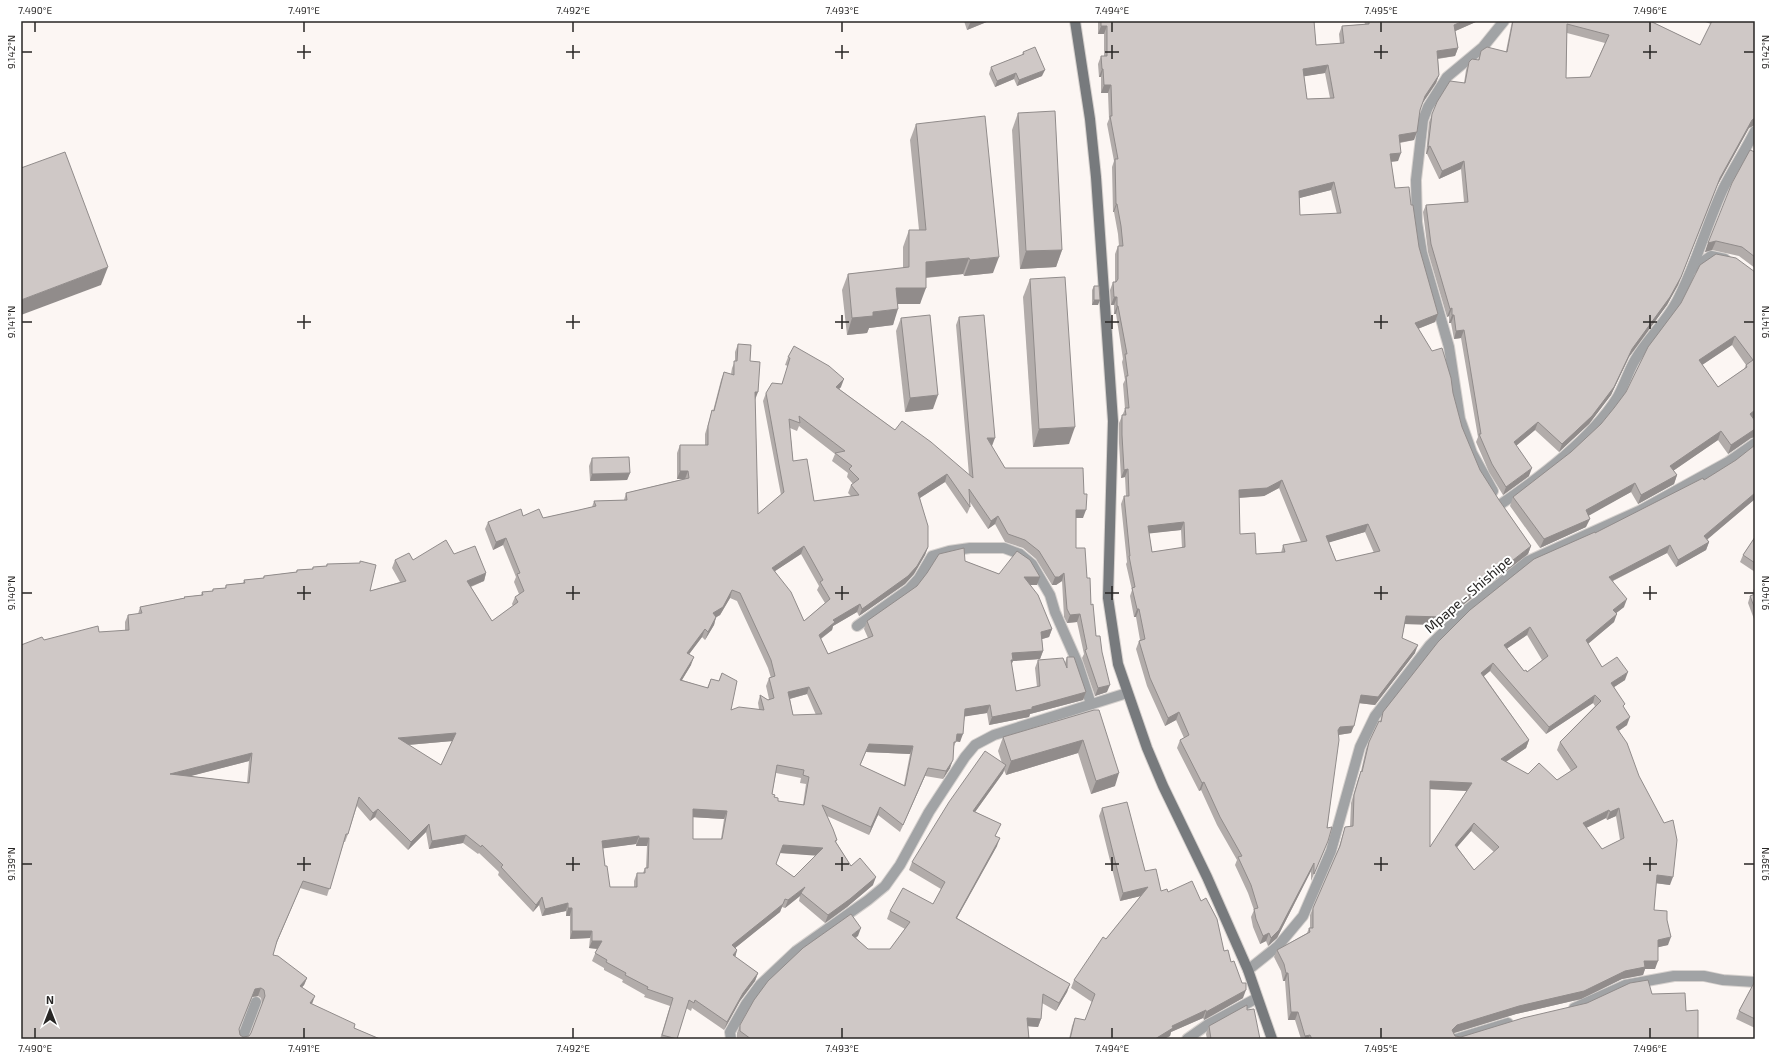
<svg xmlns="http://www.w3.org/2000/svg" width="1776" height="1060" viewBox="0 0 1776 1060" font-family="'Exo 2',sans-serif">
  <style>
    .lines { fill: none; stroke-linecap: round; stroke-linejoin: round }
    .street-casing { stroke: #d6d1ce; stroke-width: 12 }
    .secondary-casing { stroke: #d6d1ce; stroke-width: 12 }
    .street { stroke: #a1a3a5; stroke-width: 10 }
    .secondary { stroke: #777a7d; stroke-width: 10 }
    .wall { fill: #b2acaa; fill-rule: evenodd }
    .shaded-wall { fill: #918c8b }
    .building { fill: #cfc8c6; stroke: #918c8b; fill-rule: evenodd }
    .ticks { fill: none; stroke: #282625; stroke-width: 1.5 }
    .labels { text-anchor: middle; stroke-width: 4; stroke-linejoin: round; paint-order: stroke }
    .street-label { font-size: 14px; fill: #282625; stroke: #fff }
    .neatline { fill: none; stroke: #282625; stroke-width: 1.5 }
    .ticks-label { font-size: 10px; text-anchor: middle; fill: #282625 }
  </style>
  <rect width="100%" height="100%" fill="#fcf6f3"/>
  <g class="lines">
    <defs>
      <g id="street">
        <polyline points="1692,269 1711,256 1725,259"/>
        <polyline points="1493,491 1472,453 1460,419 1449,347 1422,253 1417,222 1416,180 1423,120 1428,107 1447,77 1483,47 1504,21"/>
        <path d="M1501 504C1540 477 1591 439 1617 398 1624 386 1628 372 1635 360 1647 339 1666 322 1677 301 1696 265 1706 226 1723 189 1733 169 1745 151 1755 131"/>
        <polyline points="857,626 909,589 919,578 932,556 949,551 970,548 1004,548 1020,554 1032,564 1050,595 1055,612 1078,664 1091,704"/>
        <polyline points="1248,970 1278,946 1303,916 1331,851 1360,747 1375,716 1430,645 1463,613 1528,561 1641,510 1728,462 1755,443"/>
        <polyline points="1574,1008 1625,985 1674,976 1704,976 1723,980 1755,982"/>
        <polyline points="242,1039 256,1002"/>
        <polyline points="731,1039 730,1032 746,1004 760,985 796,951 868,900 885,886 900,865 929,812 965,757 975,745 994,735 1127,693"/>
        <polyline points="1187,1039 1207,1025 1257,998"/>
        <polyline points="1456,1039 1508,1023"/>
      </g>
      <polyline id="secondary" points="1075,21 1090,119 1096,177 1113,421 1108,598 1118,664 1147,748 1163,786 1207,877 1248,970 1272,1039"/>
    </defs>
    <use href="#street" class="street-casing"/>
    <use href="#secondary" class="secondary-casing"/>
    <use href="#street" class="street"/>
    <use href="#secondary" class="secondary"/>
  </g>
  <g class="wall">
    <polygon points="964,21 989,21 967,30"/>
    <path d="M1098 21H1314L1316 45 1340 44 1339 34 1342 26 1365 24 1364 21H1478L1455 31 1458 48 1455 56 1438 59 1439 75 1436 83 1422 104 1420 111 1414 140 1400 143 1398 161 1391 162 1395 188 1411 205 1419 247 1438 314 1435 322 1418 329 1453 393 1462 427 1480 470 1499 500 1531 546 1528 554 1459 608 1442 625 1405 624 1402 638 1415 653 1375 705 1359 703 1351 733 1338 735 1325 849 1311 881V871L1277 938 1268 946 1266 941 1260 944 1253 927 1251 917 1254 910 1248 893 1235 865 1237 860 1217 825 1201 790 1199 791 1177 748 1180 740 1184 738 1176 720 1165 726 1147 686 1136 649 1139 641 1140 640 1136 617H1134L1130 596 1132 590 1126 564 1127 562 1121 504 1124 496H1126L1125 477 1121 478 1119 443V423L1125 409 1123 384 1125 380 1122 362 1123 359 1116 314H1114V305H1111L1110 290 1113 282H1115V254L1118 246H1119L1118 234 1114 212H1113L1112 167 1114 161 1107 124 1109 119 1108 93H1101V77H1099L1098 64 1101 56H1104V34H1098ZM1325 73 1330 98 1307 99 1304 76ZM1331 190 1337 214 1300 215 1299 198ZM1279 488 1301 542 1283 545 1281 553 1256 554 1240 534 1239 498 1264 496ZM1181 530 1182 548 1152 552 1149 533ZM1365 532 1374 553 1336 561 1329 542Z"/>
    <path d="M1512 21H1650L1700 45 1711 24 1703 21H1755V124L1749 128 1717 186 1678 285 1667 305 1629 357 1611 395 1589 424 1559 452 1535 430 1516 446 1529 476 1503 495 1489 472 1476 442 1478 437 1461 338 1454 339 1451 323H1449V316L1447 317 1428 252 1423 212 1426 205 1464 202 1461 169 1439 179 1427 154H1426L1429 122 1437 102 1464 83 1466 70 1469 62 1478 60 1481 51H1506ZM1567 33 1605 43 1590 77 1566 78Z"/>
    <polygon points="1023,52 1042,76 1017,86 1014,79 995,87 989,74 991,67 1022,55"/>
    <polygon points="1018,113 1062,250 1056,267 1020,269 1012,130"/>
    <polygon points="916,124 993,273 964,276 963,274 926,278 920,304 898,304 893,325 869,328 867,333 847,335 842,290 848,274 903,268 903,247 909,230 919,230 910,140"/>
    <polygon points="1755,152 1755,268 1739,256 1712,250 1705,252 1708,243"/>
    <path d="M1755 272V417L1753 418 1755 421V437L1751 438 1728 454 1718 440 1673 471 1677 475 1674 484 1638 504 1631 492 1588 515 1586 527 1540 548 1510 506 1513 497 1571 452 1601 424 1614 408 1626 392 1681 303ZM1732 345 1746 365 1744 369 1718 387 1702 365Z"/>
    <polygon points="1030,279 1069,444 1033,447 1023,297"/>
    <polygon points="1094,286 1098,305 1092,305 1092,290"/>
    <path d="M959 317 992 446H991L1005 468 1083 518H1076V548L1087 578 1096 636 1107 692 1095 696 1082 658 1084 654 1077 622 1067 623 1064 617 1062 581 1056 585H1052L1036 559 1023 548 1005 542 995 524 988 529 970 502V507L967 514 945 482 920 498 928 547 925 555 914 574 905 584 859 616 857 612 833 626 832 630 821 639 828 654 868 638 864 629 867 621 965 561 999 574 1037 585H1030L1052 629 1049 637 1042 639 1043 651 1040 659 1013 661 1011 664 1016 691 1037 687 1035 668 1038 660 1065 663 1067 657 1086 692 1083 700 1030 714 1029 717 989 725 987 713 965 716 960 742 956 741 953 749 950 768 943 779 925 776 900 832 878 815 869 835 827 816 837 840 836 842 851 866 873 885 847 907 825 923 799 901 800 896 785 908 782 907 780 912 735 948 737 950 735 957 758 973 755 981 740 1001 724 1030 692 1008 691 1011 686 1008 677 1039H660L670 1006 644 997 645 995 622 982 623 980 604 970V968L592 961 597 949 589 948 590 938 570 939V916H566V911L542 916 539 905 533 912 498 875 499 872 479 853 478 854 463 843 429 849 426 832 408 850 375 817 370 821 357 806 348 834 345 842H344L327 896 300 888 276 944 273 955 307 978 304 985 302 987 312 1004 354 1028 380 1039H21L44 640 99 632 125 631V622L128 615 138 614 140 607 184 598V597L201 595 202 592 212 591 213 589 225 588 226 585 243 583 244 580 263 578 264 576 296 572 297 570 312 569 313 567 326 566 327 564 370 591 400 582 392 568 395 560H413L454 554 486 573 484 581 471 587 492 621 513 606 512 604 515 597 519 594 514 582 516 577 503 545 493 550 485 529 488 522 523 516 543 518 579 510 592 507 594 501 624 500 626 493 683 479H677V453L680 445H705V434L710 418 712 410 713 411 721 380 724 372 731 374 732 368 735 361V352L738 344 750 361 755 399 758 514 781 495 763 401 766 393 782 384 788 366 785 365 788 357 841 387 839 389 895 430 969 475 956 325ZM799 426 835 454 832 461 848 473 847 477 853 484 851 485 848 493 851 496 814 501 793 461 790 428 797 431ZM801 554 819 586 817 590 825 603 804 621 775 571ZM730 598 737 601 768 668 771 678H769L766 686 769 699 768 700 760 695 758 703 759 709 731 710 722 673 719 681 711 679 707 688 682 680 691 665 689 654 702 637 705 640 714 625 716 617 720 615ZM807 694 816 715H793L790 699ZM452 741 441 765 408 745ZM866 752 910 754 904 785 860 766ZM249 761 247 783 190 776ZM776 773 801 778 800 783 806 784 803 805 778 801 774 797 772 794ZM693 817 724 819 721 839H693ZM636 844V846H647L646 868H645L643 873H637L634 881V887H610L605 866 603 848ZM780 853 816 855 794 877 776 864ZM258 996 261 998 262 1004 251 1033 249 1036 243 1037 240 1035 239 1029 252 997Z"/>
    <polygon points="901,318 933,409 905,412 896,331"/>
    <path d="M1755 445V499L1707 539 1709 542 1706 550 1676 567 1667 553 1613 581 1624 607 1616 613 1614 622 1588 644 1602 667 1625 680 1614 687 1624 708 1627 725 1618 731 1670 885 1656 883 1654 910 1667 920 1668 945 1658 947 1655 969H1645L1643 975 1622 979 1581 999 1516 1014 1454 1033 1455 1036 1461 1037 1652 994 1686 1011 1698 1039H1301L1295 1020H1288L1285 981H1283L1281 971 1274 957 1277 950 1307 933 1309 928H1310V915L1338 850 1345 827H1350L1351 803 1358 779 1361 771 1366 749 1369 742 1380 721 1383 712 1595 533 1704 480 1736 460ZM1527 635 1542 660 1527 672 1524 671 1507 648ZM1490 671 1546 734 1593 703 1595 706 1560 742 1557 750 1571 771 1557 780 1528 774 1506 762 1526 748 1529 740 1484 676ZM1430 789 1467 791 1430 847ZM1616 816 1620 840 1602 849 1586 828 1606 818 1607 820ZM1471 831 1494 852 1474 870 1457 847Z"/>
    <polygon points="592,458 630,473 627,480 590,481 589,466"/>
    <polygon points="1755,537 1755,572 1740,562 1743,555"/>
    <polygon points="1755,586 1755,619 1754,619 1748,603 1750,596 1754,594 1753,591"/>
    <polygon points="1094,710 1115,786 1091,794 1078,753 1006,775 1004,770 1003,773 975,812 1001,824 995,836 997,846 957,918 1070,984 1067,992 1056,1011 1042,1003 1041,1019 1038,1027 1028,1026 1029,1039 737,1039 737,1033 740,1025 754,1000 858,936 856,938 868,949 890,949 905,929 887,919 890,911 933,904 941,889 909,870 912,862 1002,763 998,751 1003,737"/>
    <polygon points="1102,808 1145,871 1161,891 1168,892 1224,951 1231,962 1243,998 1204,1020 1203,1018 1171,1032 1170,1036 1164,1039 1069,1039 1072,1026 1075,1018 1085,1020 1092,1002 1071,988 1074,980 1106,939 1141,896 1120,901 1099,816"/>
    <polygon points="1755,969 1755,976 1753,975"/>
    <polygon points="1755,981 1755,1028 1736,1019 1739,1011"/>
    <polygon points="1247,1010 1260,1039 1207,1039 1206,1034 1209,1026"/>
  </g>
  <g class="shaded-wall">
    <polygon points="971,21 989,21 967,30"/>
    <polygon points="1463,21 1478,21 1451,33 1454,25"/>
    <polygon points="1101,26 1107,26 1104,34 1098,34"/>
    <polygon points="1458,48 1455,56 1434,59 1437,51"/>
    <polygon points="1328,65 1325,73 1300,77 1303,69"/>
    <polygon points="1102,69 1103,69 1101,77 1099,77"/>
    <polygon points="1045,70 1042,76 1017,86 1019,80"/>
    <polygon points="1016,73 1014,79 995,87 997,81"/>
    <polygon points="1439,75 1436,83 1422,104 1425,96"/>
    <polygon points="1104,85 1111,85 1108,93 1101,93"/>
    <polygon points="1755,118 1755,125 1749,128 1717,186 1678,285 1667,305 1629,357 1611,395 1589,424 1559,452 1562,444 1632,349 1720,178 1752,120"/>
    <polygon points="1417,132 1414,140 1396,143 1399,135"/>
    <polygon points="1430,146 1427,154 1426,154 1428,147"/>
    <polygon points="1401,153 1398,161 1387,162 1390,154"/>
    <polygon points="1464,161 1461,169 1439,179 1442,171"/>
    <polygon points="1334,182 1331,190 1296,199 1299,191"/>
    <polygon points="1116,204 1117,204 1114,212 1113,212"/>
    <polygon points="1716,241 1712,250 1705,252 1708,243"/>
    <polygon points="1062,250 1056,267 1020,269 1026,251"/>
    <polygon points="999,257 993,273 964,276 970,260"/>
    <polygon points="969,258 963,274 920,278 926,262"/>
    <polygon points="108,267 101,285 21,315 21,300"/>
    <polygon points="896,288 926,288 920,304 890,304"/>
    <polygon points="1114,297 1117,297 1114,305 1111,305"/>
    <polygon points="1094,300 1100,300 1098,305 1092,305"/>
    <polygon points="1117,306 1118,306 1116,314 1114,314"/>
    <polygon points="1452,308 1449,316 1447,317 1450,309"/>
    <polygon points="898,309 893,325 869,328 867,333 847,335 852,318 873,312"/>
    <polygon points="1438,314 1435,322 1412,331 1415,323"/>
    <polygon points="1452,315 1454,315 1451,323 1449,323"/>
    <polygon points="1464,330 1461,338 1454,339 1456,331"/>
    <polygon points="1735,336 1732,345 1696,369 1699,360"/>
    <polygon points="844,379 841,387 833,395 836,387"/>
    <polygon points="755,392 758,392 755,400"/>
    <polygon points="938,395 933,409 905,412 910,398"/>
    <polygon points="1755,410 1755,417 1747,423 1750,414"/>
    <polygon points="1538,422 1535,430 1511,450 1514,442"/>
    <polygon points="1075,427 1069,444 1033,447 1039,429"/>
    <polygon points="1755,429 1755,437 1751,438 1728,454 1731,445"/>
    <polygon points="1721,431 1718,440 1667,475 1670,466"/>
    <polygon points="987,438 995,438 992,446 984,446"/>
    <polygon points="1532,468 1529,476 1503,495 1506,487"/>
    <polygon points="1128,469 1125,477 1121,478 1124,470"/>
    <polygon points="680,471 688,471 685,479 677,479"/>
    <polygon points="630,473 627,480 590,481 592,474"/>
    <polygon points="947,474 945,482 915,501 918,493"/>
    <polygon points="1677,475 1674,484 1638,504 1641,495"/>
    <polygon points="1282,480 1279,488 1264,496 1236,498 1239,490"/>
    <polygon points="1635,483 1631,492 1583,519 1586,510"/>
    <polygon points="1755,493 1755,499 1702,544 1704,536"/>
    <polygon points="1076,510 1086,510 1083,518 1073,518"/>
    <polygon points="998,516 995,524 988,529 991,521"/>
    <polygon points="1590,519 1586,527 1540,548 1544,539"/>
    <polygon points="1184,522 1181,530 1145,534 1148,526"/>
    <polygon points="1368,524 1365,532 1324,544 1326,536"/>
    <polygon points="506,538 503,545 493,550 496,542"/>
    <polygon points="1709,542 1706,550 1676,567 1678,560"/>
    <polygon points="1670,545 1667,553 1606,584 1609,577"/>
    <polygon points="804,546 801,554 769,575 772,568"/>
    <polygon points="1531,546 1528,554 1459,608 1442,625 1403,624 1406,616 1462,600"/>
    <polygon points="928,547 925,555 914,574 905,584 859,616 862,609"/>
    <polygon points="486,573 484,581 464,589 467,581"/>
    <polygon points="1064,573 1062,581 1056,585 1052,585 1055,577"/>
    <polygon points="1024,577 1040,577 1037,585 1021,585"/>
    <polygon points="732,590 730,598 720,615 710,621 713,613"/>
    <polygon points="1627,599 1624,607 1610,618 1613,610"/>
    <polygon points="860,604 857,612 833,626 832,630 816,642 819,635 833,620"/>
    <polygon points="1137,609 1139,609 1136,617 1134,617"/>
    <polygon points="1080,614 1077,622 1067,623 1070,615"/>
    <polygon points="1617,614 1614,622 1583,648 1586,640"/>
    <polygon points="716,617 714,625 705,640 708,632"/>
    <polygon points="1530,627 1527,635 1502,652 1504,645"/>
    <polygon points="705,629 702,637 684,661 687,653"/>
    <polygon points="1052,629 1049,637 1039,640 1041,632"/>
    <polygon points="1418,645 1415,653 1375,705 1358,703 1361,695"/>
    <polygon points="1043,651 1040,659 1013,661 1010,668 1012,653"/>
    <polygon points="694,657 691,665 677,688 680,680"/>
    <polygon points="1493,663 1490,671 1479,680 1481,673"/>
    <polygon points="1628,672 1625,680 1608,691 1611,683"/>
    <polygon points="1110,685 1107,692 1095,696 1098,688"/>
    <polygon points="809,687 807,694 785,700 788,692"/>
    <polygon points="1086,692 1083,700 1030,714 1029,717 989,725 992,717"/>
    <polygon points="1595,695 1593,703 1546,734 1549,727"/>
    <polygon points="990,705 987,713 962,717 965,709"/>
    <polygon points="1179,712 1176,720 1165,726 1168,718"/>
    <polygon points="1630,717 1627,725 1613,735 1616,727"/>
    <polygon points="1354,726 1351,733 1338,735 1338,730 1340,727"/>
    <polygon points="456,733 453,741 395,746 398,738"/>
    <polygon points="957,734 963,734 960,742 954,741"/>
    <polygon points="1083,740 1078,753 1006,775 1011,761"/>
    <polygon points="1529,740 1526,748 1498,767 1501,759"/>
    <polygon points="869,744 913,746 910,754 866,752"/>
    <polygon points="252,753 249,761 168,782 170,774"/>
    <polygon points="953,760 950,768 943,779 946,771"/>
    <polygon points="1006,765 1003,773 970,819 973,811"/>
    <polygon points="928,768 925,776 900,832 903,825"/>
    <polygon points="1119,773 1115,786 1091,794 1096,781"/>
    <polygon points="1430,781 1472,783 1469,791 1427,789"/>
    <polygon points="1204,782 1201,790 1199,791 1202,783"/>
    <polygon points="880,807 878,815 869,835 871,827"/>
    <polygon points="1619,808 1616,816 1607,820 1610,812"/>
    <polygon points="378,809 375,817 370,821 373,813"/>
    <polygon points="693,809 727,811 724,819 690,817"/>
    <polygon points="1609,810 1606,818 1580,831 1583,823"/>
    <polygon points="1474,823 1471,831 1452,853 1455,845"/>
    <polygon points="429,824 426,832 408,850 411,842"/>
    <polygon points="466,835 463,843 429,849 432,841"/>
    <polygon points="639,836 636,844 599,849 602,841"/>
    <polygon points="639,838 649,838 647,846 636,846"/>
    <polygon points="1000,838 997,846 953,925 956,918"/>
    <polygon points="783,845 823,848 820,856 780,853"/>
    <polygon points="1314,863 1311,871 1277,938 1268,946 1271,938"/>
    <polygon points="1657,875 1673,877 1670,885 1654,883"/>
    <polygon points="876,877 873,885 847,907 825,923 828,915"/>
    <polygon points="303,881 300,888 274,949 277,941"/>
    <polygon points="805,887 800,896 785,908 788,900"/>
    <polygon points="1148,887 1145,895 1120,901 1123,893"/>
    <polygon points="542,897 539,905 533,912 536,905"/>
    <polygon points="785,899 780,912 729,953 732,945"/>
    <polygon points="568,903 566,911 542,916 545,909"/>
    <polygon points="568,908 572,908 570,916 566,916"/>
    <polygon points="861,928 858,936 849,942 852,935"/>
    <polygon points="572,931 592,931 590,938 570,939"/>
    <polygon points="1269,933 1266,941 1260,944 1263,936"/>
    <polygon points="1671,937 1668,945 1655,948 1658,940"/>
    <polygon points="592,941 602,941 599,949 589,948"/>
    <polygon points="737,950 735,958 733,955"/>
    <polygon points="1644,961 1658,961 1655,969 1645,969 1643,975 1622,979 1581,999 1516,1014 1454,1033 1450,1038 1452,1030 1457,1025"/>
    <polygon points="758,973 755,981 740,1001 724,1030 727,1022 743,993"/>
    <polygon points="1286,973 1288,973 1285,981 1283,981"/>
    <polygon points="307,978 304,985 297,993 300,986"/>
    <polygon points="1070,984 1067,992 1056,1011 1059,1003"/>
    <polygon points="261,988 258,996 252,997 236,1037 255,989"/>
    <polygon points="1246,990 1243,998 1204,1020 1206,1012"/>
    <polygon points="315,996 312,1004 307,1011 310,1003"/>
    <polygon points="1206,1010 1203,1018 1171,1032 1170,1036 1164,1039 1155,1039 1172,1026"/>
    <polygon points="1291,1012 1298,1012 1295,1020 1288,1020"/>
    <polygon points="1027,1018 1041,1019 1038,1027 1025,1026"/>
    <polygon points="1310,1035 1308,1039 1304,1039 1305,1036"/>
  </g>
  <g class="building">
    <path d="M1101 21H1314L1316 45 1344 43 1342 26 1369 24V21H1463L1454 25 1458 48 1437 51 1439 75 1425 96 1420 110 1417 132 1399 135 1401 153 1390 154 1395 188 1409 187 1411 205H1413L1419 247 1438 314 1415 323 1432 351 1442 348 1451 378 1453 393 1462 427 1480 470 1499 500 1531 546 1462 600 1444 617 1406 616 1402 638 1418 645 1378 697 1361 695 1354 726 1340 727 1338 730 1339 740 1327 828 1332 827 1328 841 1314 874V863L1279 930 1271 938 1269 933 1263 936 1256 919 1254 909 1258 908 1251 885 1238 857 1242 856 1220 817 1204 782 1202 783 1180 740 1189 735 1179 712 1168 718 1150 678 1139 641 1145 639 1139 609H1137L1132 588 1135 587 1129 556H1130L1124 496H1129L1128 469 1124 470 1122 435V415H1126L1125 408H1129L1126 376H1128L1125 354H1127L1118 306H1117V297H1114L1113 282H1116L1118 279V246H1123L1121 226 1117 204H1116L1115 159H1118L1110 116H1112L1111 85H1104L1103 69H1102L1101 56H1107V26H1101ZM1328 65 1334 98 1307 99 1303 69ZM1334 182 1341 213 1300 215 1299 191ZM1282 480 1307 541 1283 545 1285 552 1256 554 1255 533 1240 534 1239 490 1267 488ZM1184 522 1185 547 1152 552 1148 526ZM1368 524 1380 551 1336 561 1326 536Z"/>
    <path d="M1513 21H1650L1700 45 1712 21H1755V118L1752 120 1720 178 1681 277 1670 297 1632 349 1614 387 1592 416 1562 444 1538 422 1514 442 1532 468 1506 487 1492 464 1479 434H1481L1464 330 1456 331 1454 315H1452V308L1450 309 1431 244 1426 205 1468 202 1464 161 1442 171 1430 146 1428 147 1432 114 1437 102 1450 81 1465 83 1469 62 1472 59 1479 60 1481 51 1487 47 1507 52ZM1567 24 1609 35 1590 77 1566 78Z"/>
    <polygon points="1035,47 1045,70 1019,80 1016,73 997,81 991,67 1024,54 1023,52"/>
    <polygon points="1055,111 1062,250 1026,251 1018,113"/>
    <polygon points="985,116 999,257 970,260 969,258 926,262 926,288 896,288 898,309 873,312 873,316 852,318 848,274 909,267 909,230 926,230 916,124"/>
    <polygon points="1750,150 1755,152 1755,257 1742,247 1716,241 1708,243 1732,183"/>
    <polygon points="65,152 108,267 21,300 21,168"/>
    <path d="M1716 254 1736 258 1755 272V410L1750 414 1755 421V429L1731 445 1721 431 1670 466 1677 475 1641 495 1635 483 1586 510 1590 519 1544 539 1513 497 1571 452 1601 424 1614 408 1626 392 1648 347 1681 303 1700 265ZM1735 336 1753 360 1746 365 1747 367 1718 387 1699 360Z"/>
    <polygon points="1065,277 1075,427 1039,429 1030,279"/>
    <polygon points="1094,286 1099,286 1100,300 1094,300"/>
    <polygon points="930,315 938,395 910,398 901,318"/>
    <path d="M984 315 995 438H987L1005 468H1083L1084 494H1087L1086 510H1076V548H1085L1087 578H1090L1091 605 1093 604 1096 636H1100L1102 652 1110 685 1098 688 1085 650 1087 649 1080 614 1070 615 1067 609 1064 573 1059 577H1055L1039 551 1025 540 1008 534 998 516 991 521 969 489 970 507 947 474 918 493 928 526V547L917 566 908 576 862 609 860 604 833 620 835 622 819 635 828 654 873 636 867 621 917 586 927 573 939 554 964 548 965 561 999 574 1017 551 1030 560 1040 577H1024L1038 595 1052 629 1041 632 1043 651 1012 653 1013 660H1011L1016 691 1040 686 1038 660 1063 658 1067 668V657H1074L1086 692 1032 707V709L992 717 990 705 965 709 963 734H957L956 742H954L953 760 946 771 928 768 903 825 880 807 871 827 822 805 833 829 837 840 835 841 851 866 860 858 876 877 850 899 828 915 801 893 805 887 788 900 785 899 783 904 732 945 737 950 733 955 758 973 743 993 727 1022 695 1000 694 1003 689 1000 677 1039 662 1035 673 998 647 989 648 987 625 975 626 973 606 962 607 960 595 953 602 941H592V931H572V908H568V903L545 909 542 897 536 905 501 867 503 865 482 845 481 847 466 835 432 841 429 824 411 842 378 809 373 813 359 797 348 834H346L330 889 303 881 277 941 273 955 278 956 307 978 300 986 315 996 310 1003 355 1024 354 1028 380 1039H21V645L42 637 44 640 98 626 99 632 129 630 128 615 142 613 140 607 185 598 184 597 203 595 202 592 213 591V589L226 588V585L245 583 244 580 264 578V576L297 572V570L313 569V567L327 566V564L360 563V561L376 565 370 591 406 581 395 560 409 553 413 560 446 540 454 554 475 546 486 573 467 581 492 621 518 602 515 597 524 591 517 574 520 573 506 538 496 542 488 522 521 509 523 516 539 509 543 518 579 510 596 506 594 501 627 500 626 493 689 478 688 471H680V445H708V426L712 410 714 411 724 372 734 375V361H737L738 344 751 345 750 361 760 362 758 392H755L758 514 784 492 766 393 772 383 782 384 790 358 788 357 794 346 829 366 844 379 836 387 895 430 902 421 931 442 973 478 959 317ZM799 416 845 451 835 453 852 466 849 469 859 479 851 485 859 495 814 501 807 459 793 461 789 419 800 423ZM804 546 823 580 820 582 830 599 804 621 791 592 772 568ZM732 590 740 593 771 660 775 676 769 678 774 698 768 700 760 695 764 710 739 707 731 710 737 681 722 673 719 681 711 679 708 688 680 680 694 657 687 653 705 629 708 632 716 617 713 613 723 607ZM809 687 822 714 793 715 788 692ZM456 733 441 765 398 738ZM869 744 913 746 905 786 860 765ZM252 753 249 783 170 774ZM777 765 804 770 803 775 809 777 804 805 778 801V798L774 797 775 795 772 794ZM693 809 727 811 722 839H693ZM639 836V838H649L648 868H645V873H637V887H610L607 866H605L602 841ZM783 845 823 848 794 877 776 864ZM261 988 264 990 265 996 251 1033 249 1036 243 1037 240 1035 239 1029 255 989Z"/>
    <path d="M1755 445V493L1704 536 1709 542 1678 560 1670 545 1609 577 1627 599 1613 610 1617 614 1586 640 1602 667 1617 657 1628 672 1611 683 1625 704 1623 706 1630 717 1616 727 1627 743 1639 776 1664 823 1673 820 1677 840 1673 877 1657 875 1654 910 1667 911V920L1671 937 1658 940V961H1644L1645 967 1625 971 1584 991 1519 1006 1457 1025 1452 1030 1455 1036 1461 1037 1523 1018 1587 1003 1630 983 1648 980 1652 994 1685 993 1686 1011 1698 1010V1039H1312L1310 1035 1305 1036 1298 1012H1291L1288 973H1286L1284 964 1277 950 1310 932 1309 928H1313V908L1340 846 1345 827 1353 826 1354 795 1361 771 1362 772 1369 742 1379 721 1381 722 1383 712 1438 642 1470 610 1534 559 1595 532V533L1703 478 1704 480 1736 460ZM1530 627 1548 656 1527 672 1526 670 1524 671 1504 645ZM1493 663 1549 727 1595 695 1601 701 1560 742 1577 767 1557 780 1539 763 1528 774 1501 759 1529 740 1481 673ZM1430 781 1472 783 1430 847ZM1619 808 1624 838 1602 849 1583 823 1609 810 1610 812ZM1474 823 1499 847 1474 870 1455 845Z"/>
    <polygon points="629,457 630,473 592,474 592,458"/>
    <polygon points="1755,537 1755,563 1743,555"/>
    <polygon points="1755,594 1755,609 1750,596"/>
    <polygon points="1094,710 1099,710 1119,773 1096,781 1083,740 1011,761 1003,737"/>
    <polygon points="985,751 1006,765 973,811 1001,824 995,836 1000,838 956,918 1070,984 1059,1003 1043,994 1041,1019 1027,1018 1029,1039 751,1039 740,1031 740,1025 754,1000 768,981 803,948 851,914 861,928 852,935 868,949 890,949 910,922 890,911 903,888 933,904 945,882 912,862 949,802"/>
    <polygon points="1127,802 1145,871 1156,869 1161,891 1167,889 1168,892 1192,881 1201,901 1206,898 1217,919 1224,951 1228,950 1231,962 1234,961 1242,983 1246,983 1246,990 1206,1012 1206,1010 1172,1026 1173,1028 1155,1039 1070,1039 1075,1018 1085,1020 1095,994 1074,980 1103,937 1106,939 1148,887 1123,893 1102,808"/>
    <polygon points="1755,981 1755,1019 1739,1011"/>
    <polygon points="1247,1005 1247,1010 1254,1009 1260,1039 1211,1039 1209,1026"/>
  </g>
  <path class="ticks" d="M35 22V32M304 22V32M573 22V32M842 22V32M1112 22V32M1381 22V32M1650 22V32M304 45V59M573 45V59M842 45V59M1112 45V59M1381 45V59M1650 45V59M22 52H32M297 52H311M566 52H580M835 52H849M1105 52H1119M1374 52H1388M1643 52H1657M1744 52H1754M304 315V329M573 315V329M842 315V329M1112 315V329M1381 315V329M1650 315V329M22 322H32M297 322H311M566 322H580M835 322H849M1105 322H1119M1374 322H1388M1643 322H1657M1744 322H1754M304 586V600M573 586V600M842 586V600M1112 586V600M1381 586V600M1650 586V600M22 593H32M297 593H311M566 593H580M835 593H849M1105 593H1119M1374 593H1388M1643 593H1657M1744 593H1754M304 857V871M573 857V871M842 857V871M1112 857V871M1381 857V871M1650 857V871M22 864H32M297 864H311M566 864H580M835 864H849M1105 864H1119M1374 864H1388M1643 864H1657M1744 864H1754M35 1028V1038M304 1028V1038M573 1028V1038M842 1028V1038M1112 1028V1038M1381 1028V1038M1650 1028V1038"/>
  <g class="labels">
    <g class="street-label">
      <text transform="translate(1468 594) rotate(-41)" y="5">Mpape - Shishipe</text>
    </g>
  </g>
  <rect width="1776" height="1060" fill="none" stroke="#ffffff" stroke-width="44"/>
  <g transform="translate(50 1010)" stroke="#ffffff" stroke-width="3" paint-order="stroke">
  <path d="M0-3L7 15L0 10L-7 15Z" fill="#282625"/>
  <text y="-6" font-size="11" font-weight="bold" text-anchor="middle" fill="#282625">N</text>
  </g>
  <rect x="22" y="22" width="1732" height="1016" class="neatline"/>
  <g class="ticks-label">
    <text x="35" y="14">7.490°E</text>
    <text x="304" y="14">7.491°E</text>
    <text x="573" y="14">7.492°E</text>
    <text x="842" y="14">7.493°E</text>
    <text x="1112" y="14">7.494°E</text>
    <text x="1381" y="14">7.495°E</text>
    <text x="1650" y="14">7.496°E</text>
    <text transform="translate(11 52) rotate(-90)" y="4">9.142°N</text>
    <text transform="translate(1765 52) rotate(-90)" y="4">9.142°N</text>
    <text transform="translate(11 322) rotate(-90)" y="4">9.141°N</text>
    <text transform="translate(1765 322) rotate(-90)" y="4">9.141°N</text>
    <text transform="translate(11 593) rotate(-90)" y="4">9.140°N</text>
    <text transform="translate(1765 593) rotate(-90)" y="4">9.140°N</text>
    <text transform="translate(11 864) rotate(-90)" y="4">9.139°N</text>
    <text transform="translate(1765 864) rotate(-90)" y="4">9.139°N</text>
    <text x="35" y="1052">7.490°E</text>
    <text x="304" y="1052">7.491°E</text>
    <text x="573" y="1052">7.492°E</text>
    <text x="842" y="1052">7.493°E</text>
    <text x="1112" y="1052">7.494°E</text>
    <text x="1381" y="1052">7.495°E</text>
    <text x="1650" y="1052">7.496°E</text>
  </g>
</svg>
